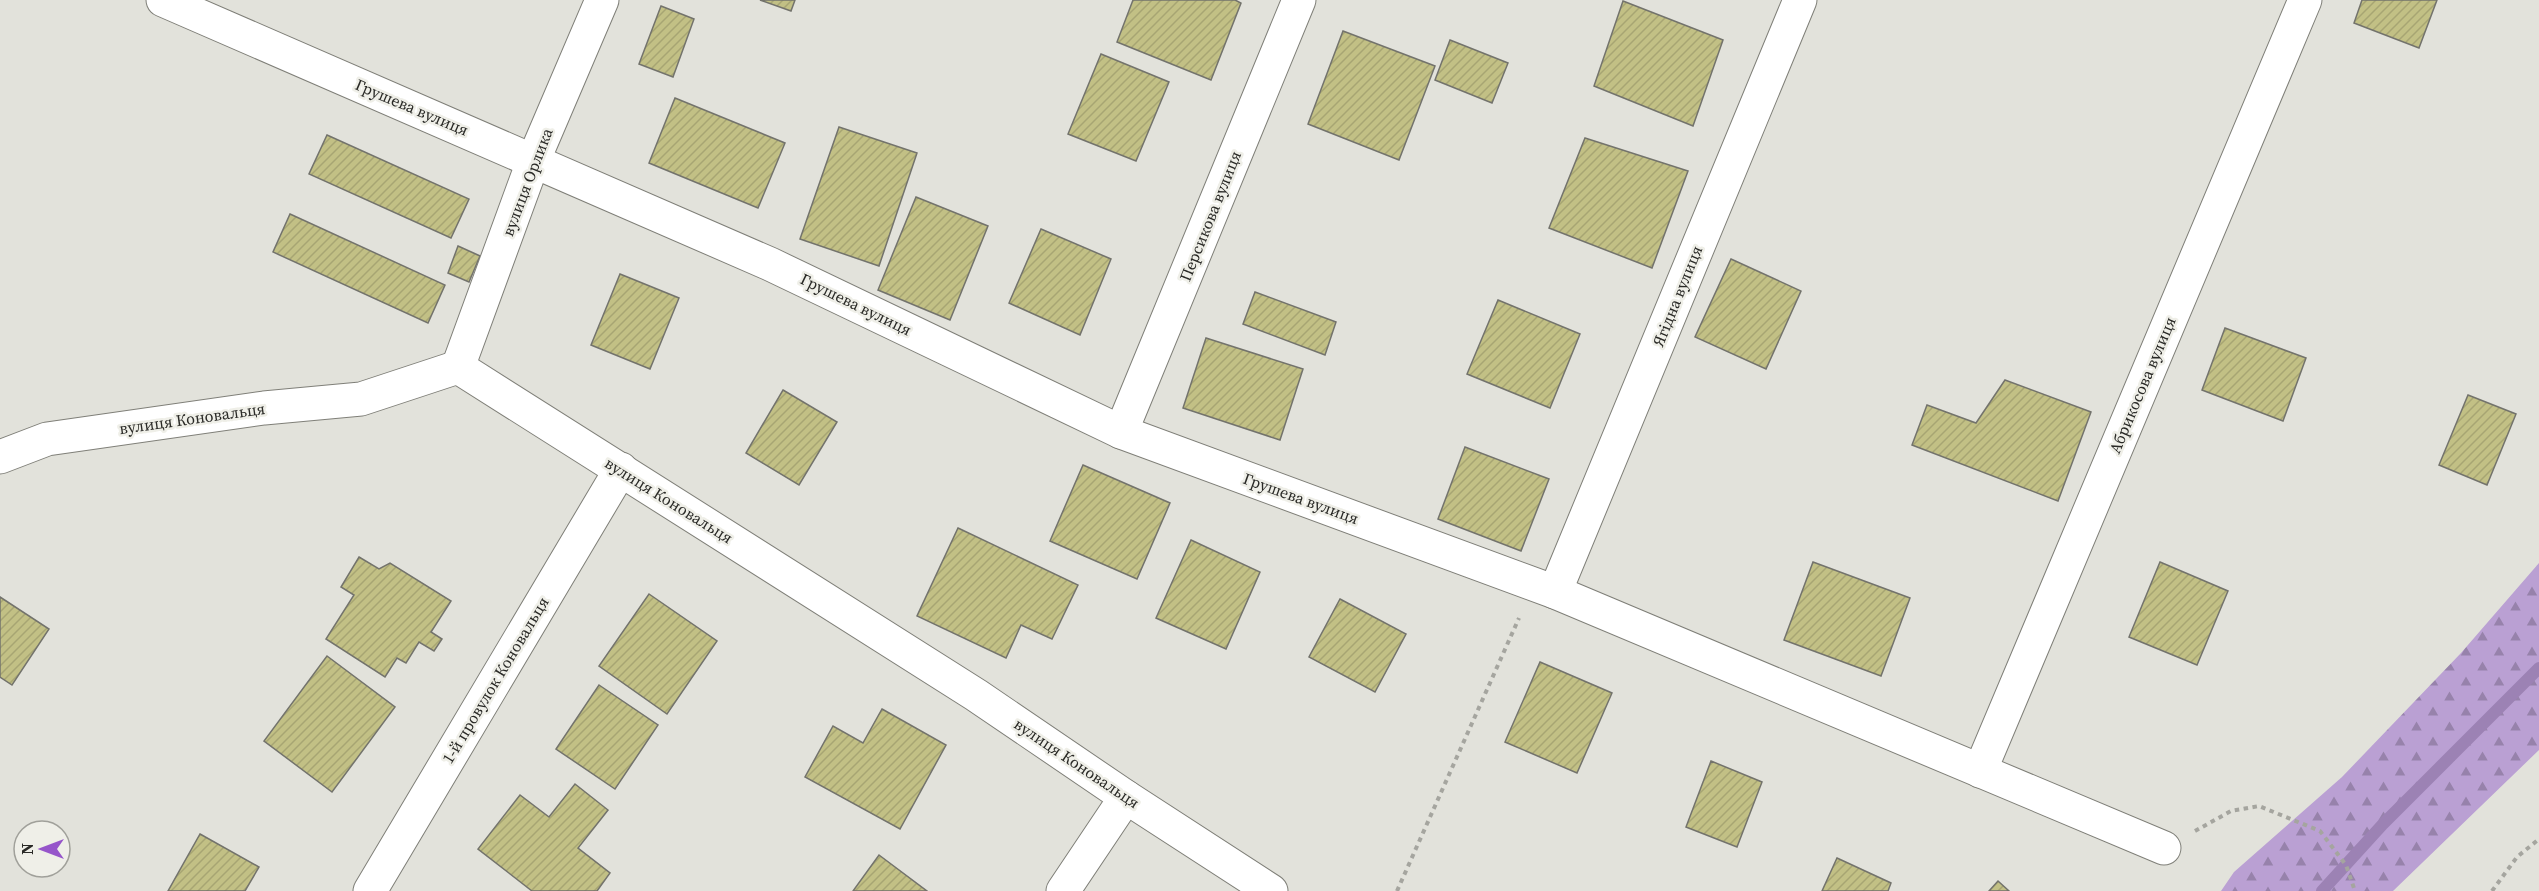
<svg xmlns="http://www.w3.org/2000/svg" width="2539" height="891" viewBox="0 0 2539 891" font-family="'Source Serif 4',serif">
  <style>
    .forest { fill: url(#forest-firs) }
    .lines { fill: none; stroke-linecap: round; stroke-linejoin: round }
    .stream { stroke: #9c82b4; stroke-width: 12 }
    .building { fill: url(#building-hatch); stroke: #73736c; stroke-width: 1.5 }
    .minor-casing { stroke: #7f7f78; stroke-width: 35 }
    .path { stroke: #a5a59f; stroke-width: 4; stroke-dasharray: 4.5 4.5; stroke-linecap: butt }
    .minor { stroke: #fff; stroke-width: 33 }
    .labels { text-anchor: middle; stroke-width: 5; stroke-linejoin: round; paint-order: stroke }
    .street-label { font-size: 16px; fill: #292926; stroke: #efefe8 }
  </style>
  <defs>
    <pattern id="forest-firs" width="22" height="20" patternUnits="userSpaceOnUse" patternTransform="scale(1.5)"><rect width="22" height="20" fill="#baa0d3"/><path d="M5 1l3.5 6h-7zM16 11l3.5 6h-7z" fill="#9782ab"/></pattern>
    <pattern id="building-hatch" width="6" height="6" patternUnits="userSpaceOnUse" patternTransform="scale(1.5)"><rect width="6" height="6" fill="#c2c085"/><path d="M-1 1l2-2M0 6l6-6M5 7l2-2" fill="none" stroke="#a7a573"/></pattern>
  </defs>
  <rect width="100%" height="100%" fill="#e2e2db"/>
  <polygon class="forest" points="2539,563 2539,750 2393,891 2221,891 2234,872 2342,777 2461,653"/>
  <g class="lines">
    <polyline class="stream" points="2322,891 2383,824 2539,668"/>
  </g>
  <g class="building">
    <polygon points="760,0 795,0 791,11"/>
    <polygon points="1133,0 1235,0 1241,3 1211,80 1117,42"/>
    <polygon points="2362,0 2437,0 2419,48 2354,23"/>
    <polygon points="1623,1 1723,40 1693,126 1594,86"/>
    <polygon points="661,6 694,19 673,77 639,64"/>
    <polygon points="1343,31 1435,66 1399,160 1308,124"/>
    <polygon points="1450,40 1508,63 1492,103 1435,80"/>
    <polygon points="1101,54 1169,82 1136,161 1068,134"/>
    <polygon points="675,98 785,143 758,208 649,163"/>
    <polygon points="839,127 917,153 879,266 800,239"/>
    <polygon points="327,135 469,199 451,238 309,174"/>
    <polygon points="1585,138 1688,171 1652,268 1549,228"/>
    <polygon points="916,197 988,226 950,320 878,290"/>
    <polygon points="290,214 445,285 428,323 273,252"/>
    <polygon points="1041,229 1111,259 1080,335 1009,303"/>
    <polygon points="458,246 480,256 469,282 448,273"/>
    <polygon points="1731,259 1801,291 1766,369 1695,337"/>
    <polygon points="620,274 679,298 650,369 591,345"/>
    <polygon points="1255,292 1336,322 1325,355 1243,324"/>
    <polygon points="1498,300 1580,334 1550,408 1467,374"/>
    <polygon points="2225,328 2306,358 2283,421 2202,390"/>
    <polygon points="1206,338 1303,369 1280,440 1183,408"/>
    <polygon points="2005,380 2091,412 2058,501 1912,445 1927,405 1976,423"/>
    <polygon points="783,390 837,422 799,485 746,453"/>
    <polygon points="2468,395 2516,414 2487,485 2439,465"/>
    <polygon points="1465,447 1549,479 1521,551 1438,519"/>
    <polygon points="1083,465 1170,503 1137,579 1050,541"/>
    <polygon points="958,528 1078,585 1052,639 1021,625 1006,658 917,616"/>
    <polygon points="1191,540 1260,572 1226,649 1156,618"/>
    <polygon points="359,557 379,569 390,563 451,601 431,632 442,639 434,651 419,642 406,663 397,658 385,677 326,639 354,595 341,587"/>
    <polygon points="1813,562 1910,598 1881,676 1784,640"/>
    <polygon points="2160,562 2228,591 2197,665 2129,637"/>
    <polygon points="649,594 717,641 667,714 599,666"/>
    <polygon points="0,597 49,629 12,685 0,677"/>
    <polygon points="1340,599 1406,634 1375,692 1309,657"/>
    <polygon points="327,656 395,707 332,792 264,741"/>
    <polygon points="1540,662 1612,693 1577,773 1505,742"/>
    <polygon points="599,685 658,725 615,789 556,749"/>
    <polygon points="882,709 946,745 900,829 805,777 833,726 863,743"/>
    <polygon points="1711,761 1762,782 1737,847 1686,827"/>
    <polygon points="575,784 608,810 578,848 610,873 597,891 532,891 478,849 520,795 549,817"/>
    <polygon points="200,834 259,867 245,891 168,891"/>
    <polygon points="879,855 927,891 853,891"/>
    <polygon points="1837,858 1891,883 1888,891 1822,891"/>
    <polygon points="1998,881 2009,891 1989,891"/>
  </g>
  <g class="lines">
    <defs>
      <g id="minor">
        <polyline points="163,0 770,264 1121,432 1555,592 2164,848"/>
        <polyline points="458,367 976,695 1126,797 1271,891"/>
        <polyline points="458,367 534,159 602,0"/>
        <polyline points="1121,432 1299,0"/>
        <polyline points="0,457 47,439 264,408 361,399 458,367"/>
        <polyline points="1555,592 1800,0"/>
        <polyline points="1980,771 2305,0"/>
        <polyline points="370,891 621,469"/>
        <polyline points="1063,891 1126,797"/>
      </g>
    </defs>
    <use href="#minor" class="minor-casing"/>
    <g class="path">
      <polyline points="2195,831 2231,811 2259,806 2320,831 2346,865 2355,891"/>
      <polyline points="1397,891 1519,618"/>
      <polyline points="2492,891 2517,857 2539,839"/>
    </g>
    <use href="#minor" class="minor"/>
  </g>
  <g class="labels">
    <g class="street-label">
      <text transform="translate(412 107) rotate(23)" y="6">Грушева вулиця</text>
      <text transform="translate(527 182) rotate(-69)" y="6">вулиця Орлика</text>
      <text transform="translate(1210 216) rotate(-68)" y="6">Персикова вулиця</text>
      <text transform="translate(1677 296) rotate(-68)" y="6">Ягідна вулиця</text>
      <text transform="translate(856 304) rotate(26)" y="6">Грушева вулиця</text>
      <text transform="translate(2142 385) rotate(-67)" y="6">Абрикосова вулиця</text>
      <text transform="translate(192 418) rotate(-8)" y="6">вулиця Коновальця</text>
      <text transform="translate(1301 498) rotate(20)" y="6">Грушева вулиця</text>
      <text transform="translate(669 500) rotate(32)" y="6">вулиця Коновальця</text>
      <text transform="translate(495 680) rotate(-59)" y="6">1-й провулок Коновальця</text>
      <text transform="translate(1077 763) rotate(34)" y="6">вулиця Коновальця</text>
    </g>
  </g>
  <g transform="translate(42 849) rotate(270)"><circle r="28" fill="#efefe8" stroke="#a0a09a" stroke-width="1.5"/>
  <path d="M0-4.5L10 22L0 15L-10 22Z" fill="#9655ca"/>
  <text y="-9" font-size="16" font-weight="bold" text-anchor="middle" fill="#292926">N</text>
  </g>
</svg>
